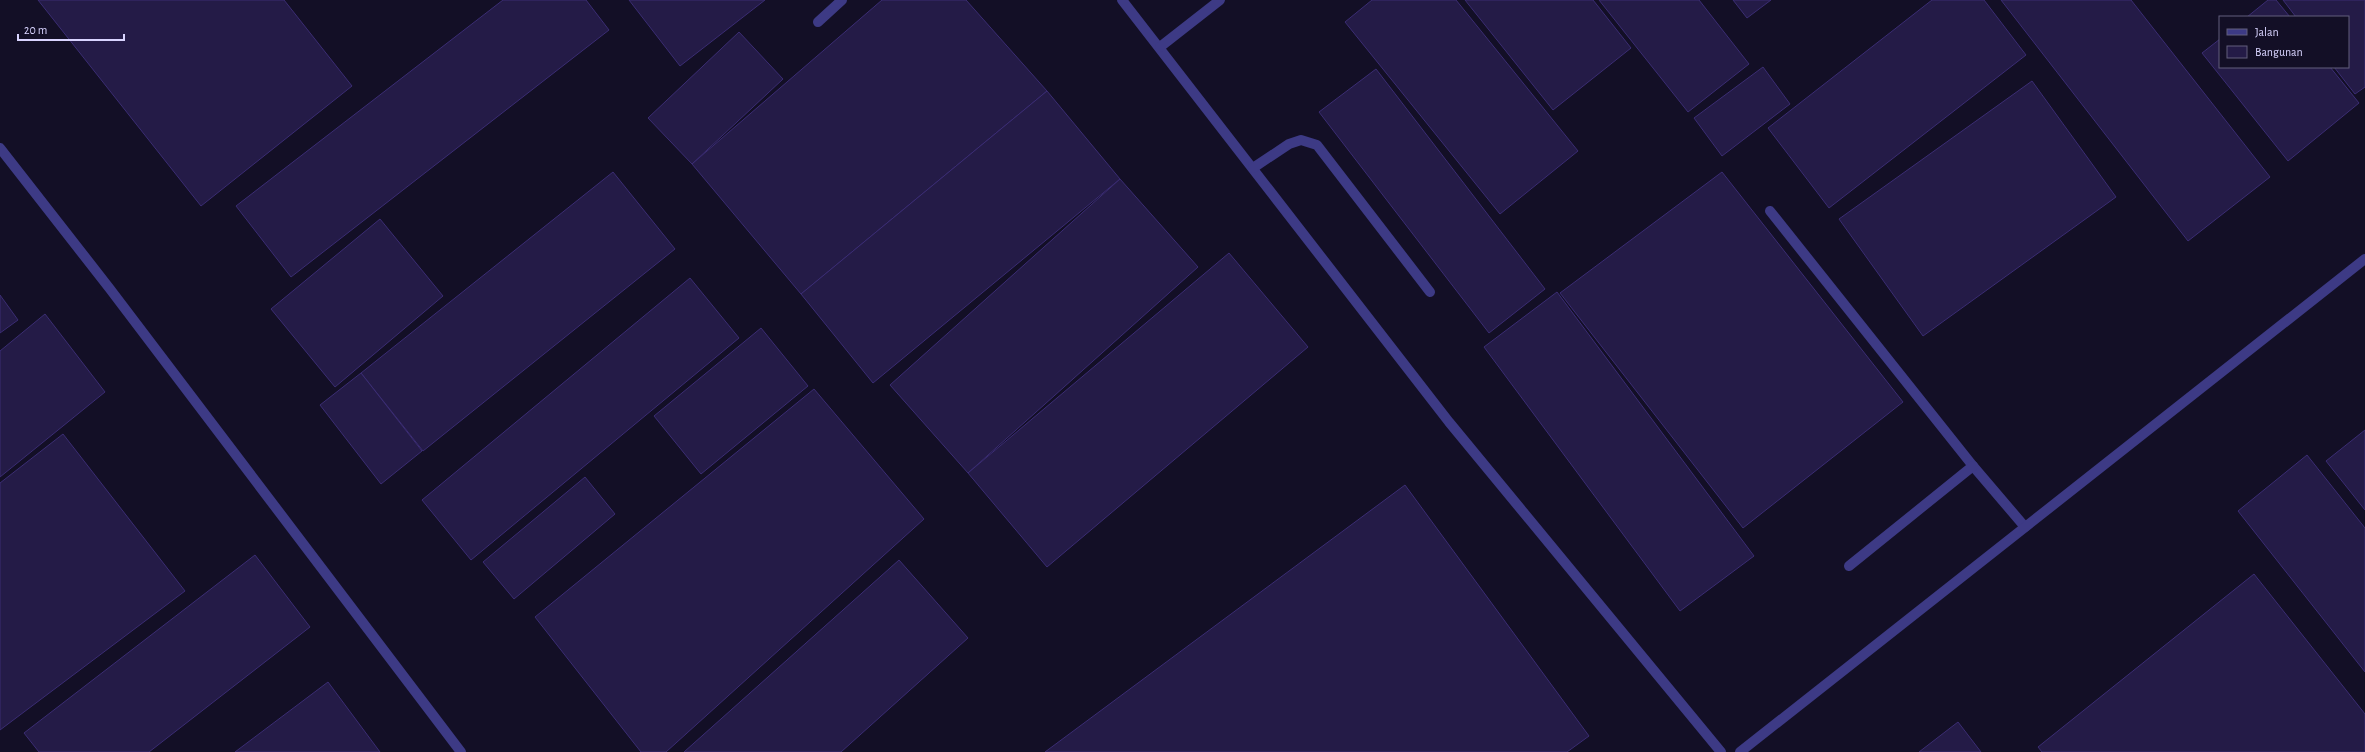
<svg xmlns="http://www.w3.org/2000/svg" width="2365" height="752" viewBox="0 0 2365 752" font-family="'Alegreya Sans',sans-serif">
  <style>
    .building { fill: #241b47; stroke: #3b2d73 }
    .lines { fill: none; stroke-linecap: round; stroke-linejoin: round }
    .minor { stroke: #3d3a85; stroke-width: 10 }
  </style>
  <rect width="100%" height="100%" fill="#130f26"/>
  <g class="building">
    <polygon points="38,0 284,0 352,86 201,206"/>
    <polygon points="503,0 586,0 609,30 291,277 236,206"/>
    <polygon points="629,0 765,0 680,66"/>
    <polygon points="882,0 966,0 1047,91 801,294 692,164"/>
    <polygon points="1372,0 1456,0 1578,151 1500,214 1345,22"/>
    <polygon points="1465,0 1593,0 1631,48 1553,110"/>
    <polygon points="1599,0 1699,0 1749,64 1688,112"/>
    <polygon points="1733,0 1771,0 1747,18"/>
    <polygon points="1932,0 1984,0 2026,55 1829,208 1768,128"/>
    <polygon points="2001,0 2131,0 2270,177 2188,241"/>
    <polygon points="2268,0 2276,0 2290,17 2247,17"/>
    <polygon points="2283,0 2365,0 2365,87 2355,94 2334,67 2348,67 2348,17 2296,17"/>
    <polygon points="739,32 783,79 692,164 648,118"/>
    <polygon points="2220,39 2220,67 2330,67 2359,103 2288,161 2202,53"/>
    <polygon points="1763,67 1790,104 1722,156 1694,118"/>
    <polygon points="1376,69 1545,289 1489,333 1319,112"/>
    <polygon points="2032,81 2116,197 1923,336 1839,219"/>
    <polygon points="1047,91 1120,179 873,383 801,294"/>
    <polygon points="613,172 675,249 423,451 361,373"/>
    <polygon points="1722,172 1903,402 1743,528 1560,293"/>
    <polygon points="1120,179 1198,267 968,473 890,385"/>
    <polygon points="380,219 443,296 335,387 271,309"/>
    <polygon points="1229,253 1308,347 1047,567 968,473"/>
    <polygon points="690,278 739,338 471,560 422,500"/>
    <polygon points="1557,292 1754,556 1680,611 1484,347"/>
    <polygon points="0,295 18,320 0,333"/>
    <polygon points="45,314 105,392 0,477 0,351"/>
    <polygon points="761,328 808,386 701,474 654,416"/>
    <polygon points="361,373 422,451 381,484 320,405"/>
    <polygon points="814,389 924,519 666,752 641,752 535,617"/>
    <polygon points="2365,430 2365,510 2326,461"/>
    <polygon points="63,434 185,591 0,730 0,483"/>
    <polygon points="2307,455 2365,528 2365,672 2238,511"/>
    <polygon points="585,477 615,514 514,599 483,562"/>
    <polygon points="1405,485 1589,736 1567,752 1045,752"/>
    <polygon points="255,555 310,627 149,752 39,752 24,733"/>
    <polygon points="899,560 968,638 841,752 684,752"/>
    <polygon points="2254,574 2365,714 2365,752 2042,752 2038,747"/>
    <polygon points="328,682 380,752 235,752"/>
    <polygon points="1958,722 1981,752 1919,752"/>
  </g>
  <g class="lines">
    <g class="minor">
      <polyline points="1122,0 1449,422 1721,752"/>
      <polyline points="818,22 842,0"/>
      <polyline points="1160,47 1220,0"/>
      <polyline points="0,148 110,289 461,752"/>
      <polyline points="1253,168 1289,144 1301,140 1317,145 1430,292"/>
      <polyline points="1770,211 1973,466 2025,527"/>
      <polyline points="1849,566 1973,466"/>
      <polyline points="1740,752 2365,259"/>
    </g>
  </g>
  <rect x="2219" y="16" width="130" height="52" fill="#130f26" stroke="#625e7d"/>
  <rect x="2227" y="29" width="20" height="6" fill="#3d3a85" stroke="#625e7d"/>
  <text x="2255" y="36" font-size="12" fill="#d9d4ff">Jalan</text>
  <rect x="2227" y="46" width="20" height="12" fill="#241b47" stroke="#625e7d"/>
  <text x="2255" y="56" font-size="12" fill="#d9d4ff">Bangunan</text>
  <path d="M18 34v6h106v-6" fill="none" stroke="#d9d4ff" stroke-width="2"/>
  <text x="24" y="34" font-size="12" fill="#d9d4ff" stroke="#130f26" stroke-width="3" paint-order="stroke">20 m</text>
</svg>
